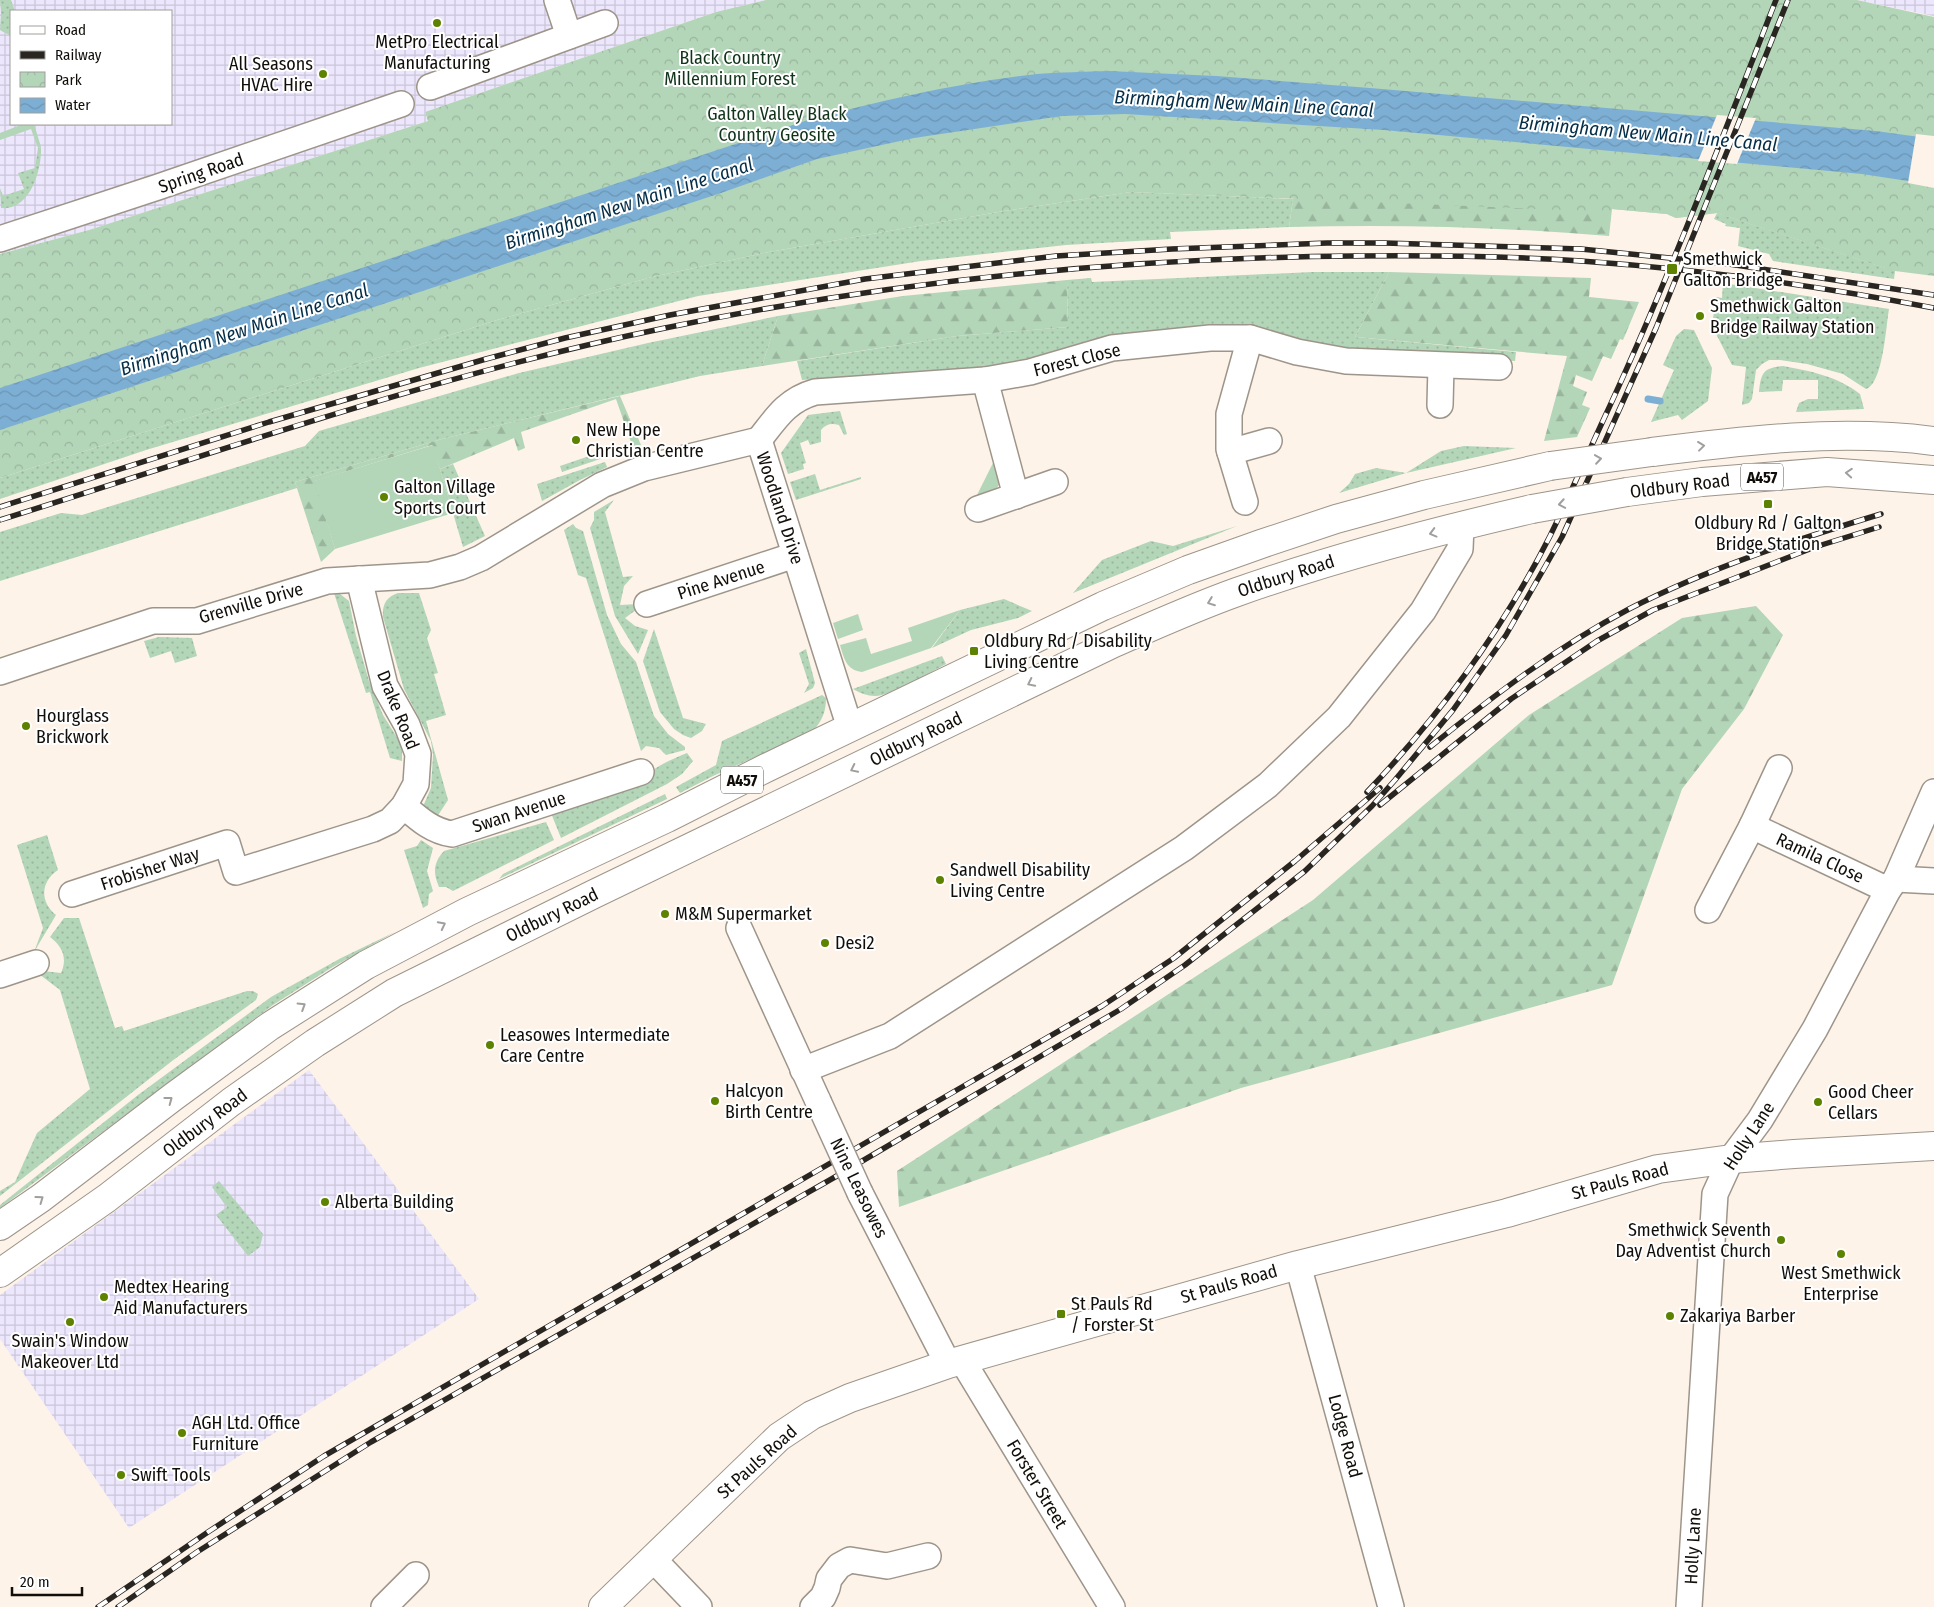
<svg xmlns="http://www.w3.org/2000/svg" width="1934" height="1607" viewBox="0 0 1934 1607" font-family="'Fira Sans Condensed',sans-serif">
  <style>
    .industrial { fill: url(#industrial-grid); fill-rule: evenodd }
    .grass { fill: url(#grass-dots) }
    .forest { fill: url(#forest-firs) }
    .park { fill: url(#park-crowns) }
    .garden { fill: #b3d5b8 }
    .water { fill: url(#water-waves) }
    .pier { fill: #fdf3e8 }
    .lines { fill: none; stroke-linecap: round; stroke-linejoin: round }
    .stream { stroke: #7dafd4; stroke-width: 7 }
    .minor-casing { stroke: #9e958a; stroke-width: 28 }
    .major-casing { stroke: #9e958a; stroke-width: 30 }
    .minor { stroke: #fff; stroke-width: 25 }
    .major { stroke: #fff; stroke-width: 28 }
    .rail-casing { stroke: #292520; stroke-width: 5.5 }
    .rail { stroke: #fff; stroke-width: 4; stroke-dasharray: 11; stroke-linecap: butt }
    .minor-bridge-casing { stroke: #9e958a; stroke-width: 28; stroke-linecap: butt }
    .major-bridge-casing { stroke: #9e958a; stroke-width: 30; stroke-linecap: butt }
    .minor-bridge { stroke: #fff; stroke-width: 25 }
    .major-bridge { stroke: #fff; stroke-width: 28 }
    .oneway { stroke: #a09f9d }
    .poi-dot { fill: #5c8200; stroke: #fff; stroke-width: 2 }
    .labels { text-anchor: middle; stroke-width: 4; stroke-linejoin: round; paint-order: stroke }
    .shield { fill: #fff; stroke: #585654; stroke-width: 1 }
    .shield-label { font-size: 16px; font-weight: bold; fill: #110e0a }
    .poi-label { font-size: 18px; fill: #110e0a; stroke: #fff; text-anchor: start }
    .park-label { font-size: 18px; fill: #10341a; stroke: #fff }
    .street-label { font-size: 18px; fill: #110e0a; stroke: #fff }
    .water-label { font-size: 19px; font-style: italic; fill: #042d47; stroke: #fff }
  </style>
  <defs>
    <pattern id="industrial-grid" width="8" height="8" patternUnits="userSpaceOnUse" patternTransform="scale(1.25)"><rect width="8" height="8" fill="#ede7fd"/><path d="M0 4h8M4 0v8" fill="none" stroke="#cac5d8"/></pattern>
    <pattern id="grass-dots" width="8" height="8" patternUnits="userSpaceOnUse" patternTransform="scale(1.25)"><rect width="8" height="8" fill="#b3d5b8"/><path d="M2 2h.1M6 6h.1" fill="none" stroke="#99b69d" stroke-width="1.8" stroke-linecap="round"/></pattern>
    <pattern id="forest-firs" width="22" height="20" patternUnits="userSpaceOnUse" patternTransform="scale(1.25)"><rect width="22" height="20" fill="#b3d5b8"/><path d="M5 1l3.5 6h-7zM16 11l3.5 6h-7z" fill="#99b69d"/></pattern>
    <pattern id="park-crowns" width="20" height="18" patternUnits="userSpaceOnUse" patternTransform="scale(1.25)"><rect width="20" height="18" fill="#b3d5b8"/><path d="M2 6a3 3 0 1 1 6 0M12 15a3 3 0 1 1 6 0" fill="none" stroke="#99b69d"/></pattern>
    <pattern id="water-waves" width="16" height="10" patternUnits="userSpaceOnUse" patternTransform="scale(1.25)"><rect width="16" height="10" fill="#7dafd4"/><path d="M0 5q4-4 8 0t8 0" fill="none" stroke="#6b95b5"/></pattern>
  </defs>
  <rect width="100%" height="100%" fill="#fdf3e8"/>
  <g class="industrial">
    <path d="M0 0H766L716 12 425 112 428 121 89 230 0 254ZM11 11H171V124H11Z"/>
    <polygon points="1857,0 1934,0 1934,17 1933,16"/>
    <polygon points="309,1070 479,1299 129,1528 0,1339 0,1295"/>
  </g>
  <g class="grass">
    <polygon points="0,0 11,0 15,11 11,11 11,36 0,30 1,13"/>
    <path d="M41 147C42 170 30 211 1 208L0 188 3 196 24 189 18 173 35 168 38 148Z"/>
    <polygon points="1131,192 1293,199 1289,227 1170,232 1171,239 1066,245 921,261 698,296 419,368 146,450 0,499 0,478 497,320 652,277 769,252 1004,211"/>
    <polygon points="1717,213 1895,271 1894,279 1773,261 1769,254 1738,246 1740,228 1725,226 1726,224 1714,219"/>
    <polygon points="1313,272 1389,272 1355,337 1516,352 1515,361 1348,351 1295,342 1022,362 954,370 802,380 797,361 957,336 1068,327 1067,280 1091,278 1092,282"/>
    <path d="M1723 283 1889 309C1886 326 1883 384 1866 389L1843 374 1807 364 1780 360H1769L1762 364 1756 370 1752 399 1749 403 1742 405 1746 367 1732 365 1712 326 1716 297 1722 298Z"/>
    <polygon points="778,316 762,366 700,376 442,439 295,482 297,488 0,581 0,532 61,513 82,515 305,446 319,431 519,373 648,343"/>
    <polygon points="1684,329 1694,330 1712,368 1708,401 1682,420 1678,415 1651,422 1674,370 1663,365 1676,336"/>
    <path d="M1783 366C1810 371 1837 376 1860 394L1864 409 1796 412 1799 403 1808 399H1818V380H1783L1782 391 1759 392C1761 373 1763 368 1783 366Z"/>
    <path d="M840 411 847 434 844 435 839 425C831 423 826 424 821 430V442L810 445 808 440 800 443 806 463 803 464 804 469 788 474 781 453 808 415Z"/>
    <polygon points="1464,446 1516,448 1406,473 1339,493 1349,484 1355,474 1376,468 1406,473 1441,451"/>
    <polygon points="604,451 606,457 562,472 560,466"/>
    <polygon points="605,462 607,467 580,480 542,501 537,484"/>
    <polygon points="453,464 485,536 463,547 440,469"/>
    <polygon points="815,474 820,490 861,477 861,479 796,500 790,482"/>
    <polygon points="614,500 605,512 623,577 633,576 624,586 620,605 639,604 640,607 625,618 635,626 648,630 638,654 615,616 590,528 594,520 594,512"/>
    <polygon points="573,524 576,528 583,531 607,615 621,644 636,662 654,716 668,734 685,747 685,750 666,755 659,748 646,746 641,751 586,578 578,575 564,530"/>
    <polygon points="1237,526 1073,593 1102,560 1151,541 1173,546"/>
    <polygon points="334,593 340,594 349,601 356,636 369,681 383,715 398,739 402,750 402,761 390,758 370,692 366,693"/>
    <path d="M398 593H419L431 630 427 638 438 673 434 674 446 715 426 721 448 800 435 820 421 811 431 788 433 755 431 741 404 689 383 617C382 605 386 597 398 593Z"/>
    <polygon points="1004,599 1032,611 1018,618 971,630 932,648 960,610"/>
    <polygon points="654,629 683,718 706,724 702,731 691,738 683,735 674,729 660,712 643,661"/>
    <polygon points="159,637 192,638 197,656 175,663 171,651 150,658 144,641"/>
    <polygon points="806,649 815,683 813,688 804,693 809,684 799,653"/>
    <path d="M942 656 946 664C930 672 891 696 875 696 867 696 860 693 853 689Z"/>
    <path d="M822 695 826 698C826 712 822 721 813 731L713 776 680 793 676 787 716 765 722 741Z"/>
    <path d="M687 753 693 761 682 774 667 784 561 838 551 813 635 787C642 783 646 776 653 770 663 763 675 758 687 753Z"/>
    <polygon points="665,794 667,799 499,879 503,874"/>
    <path d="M546 822 554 840 453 891 446 887H439C433 873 433 863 444 851Z"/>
    <path d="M47 835 58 870C40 882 40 902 56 915L34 952 43 928 17 845Z"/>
    <polygon points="421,840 433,848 427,871 433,891 429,894 428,905 423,908 404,850 417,846"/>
    <path d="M64 918H79L115 1028 122 1026 124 1031 247 991H253L258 994 256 1000 172 1061 0 1196V1191L15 1182 37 1133 90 1089 60 990 39 974 43 971 61 973C68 958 62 946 50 937Z"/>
    <polygon points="395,932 331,968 273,1005 0,1208 0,1205 138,1095 271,997 341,958"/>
    <polygon points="219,1181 263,1234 260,1247 248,1256 216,1215 227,1207 212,1187"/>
  </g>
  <g class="forest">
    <path d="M1744 165 1895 271 1717 213 1676 218 1667 214 1612 209 1609 236C1503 227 1396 224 1289 227L1293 199 1318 176Z"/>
    <polygon points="1389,272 1591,278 1589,297 1639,302 1623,340 1620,339 1611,359 1603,356 1592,381 1576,375 1573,386 1587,392 1582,405 1590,408 1577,437 1544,441 1567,356 1355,337"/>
    <polygon points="1067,280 1068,327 957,336 762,366 778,316 903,296"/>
    <polygon points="620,396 641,445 633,448 616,399 521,432 525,448 518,451 514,438 440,469 432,445 315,481 335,549 321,562 295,482 442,439"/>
    <polygon points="1756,606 1783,635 1744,709 1682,789 1612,985 1241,1088 899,1207 897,1171 1313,900 1529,715 1682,618"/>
  </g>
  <polygon class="park" points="766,0 1857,0 1934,17 1934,276 1895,271 1717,213 1676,218 1667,214 1612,209 1611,212 1131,192 1004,211 769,252 652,277 497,320 0,478 0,254 89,230 428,121 425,112 716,12"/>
  <g class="garden">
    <polygon points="23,124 34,124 41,147 38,148 31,129 0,140 0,133"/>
    <polygon points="433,445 453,513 335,549 314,481"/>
    <path d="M996 457C1002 487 1004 488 975 499Z"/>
    <path d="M960 610 931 648 862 672C846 670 844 658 840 645L866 638 871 654 912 641 908 628Z"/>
    <polygon points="858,614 863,630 838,639 833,623"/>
  </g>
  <path class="water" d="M1109 71 1216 76 1370 88 1876 131 1934 139V185L1862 174 1384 130 1125 114 1062 116 914 138 817 159 721 193 0 430V388L808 120C883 100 959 83 1037 74 1061 72 1085 72 1109 71Z"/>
  <g class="pier">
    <polygon points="1717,115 1756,118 1737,164 1698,161"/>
    <polygon points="1916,134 1934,136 1934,188 1908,183"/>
  </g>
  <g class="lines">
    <polyline class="stream" points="1648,399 1660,401"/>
    <defs>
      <g id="minor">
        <polyline points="557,0 569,36"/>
        <polyline points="430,87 605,23"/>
        <polyline points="0,239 158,187 401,104"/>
        <polyline points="985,380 1016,496"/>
        <polyline points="1440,405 1441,366"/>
        <path d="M759 440C776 418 787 400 815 392L985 380 1030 372 1112 348 1210 338H1250L1297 352 1346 361 1499 367"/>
        <polyline points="1230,452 1269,441"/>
        <polyline points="1245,502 1229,449 1229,414 1250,338"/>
        <polyline points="978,509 1055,482"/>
        <polyline points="647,604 795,555"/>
        <polyline points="0,672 153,621 197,621 327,581 430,575 460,567 481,558 602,485 644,468 759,440 850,728"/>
        <path d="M404 806C419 819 432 831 452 834L641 772"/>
        <polyline points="1752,826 1888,890"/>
        <polyline points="1896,879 1934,881"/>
        <polyline points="72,894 227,843 236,872 373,829 390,821 404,806 416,784 418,754 407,725 385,686 359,579"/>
        <polyline points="1708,910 1752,826 1779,768"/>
        <polyline points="739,928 818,1101"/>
        <polyline points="0,975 36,963"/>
        <polyline points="803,1070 890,1036 1184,848 1268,785 1339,717 1423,611 1460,549 1461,526"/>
        <polyline points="860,1193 948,1364"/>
        <polyline points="1298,1265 1391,1607"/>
        <polyline points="962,1360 1112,1607"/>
        <polyline points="653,1559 699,1607"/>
        <polyline points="384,1607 416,1575"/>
        <polyline points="813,1607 823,1597 827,1588 829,1579 839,1566 850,1560 887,1566 928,1556"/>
        <polyline points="1689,1607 1715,1194 1731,1159 1760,1120 1815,1029 1888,890 1896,879 1934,792"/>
      </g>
      <g id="major">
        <path d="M1652 452C1746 440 1840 429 1934 441"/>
        <polyline points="1627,492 1702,482 1827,472 1934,480"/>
        <polyline points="0,1226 41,1198 173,1097 270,1026 366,965 467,912 667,818 766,768 1103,606 1188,570 1261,544 1336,519 1424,495 1550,466"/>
        <path d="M0 1273 107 1198 231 1102 315 1043 394 993 594 894 1114 643C1155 625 1195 607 1237 592 1333 558 1432 532 1532 509"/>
        <polyline points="603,1607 779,1437 812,1415 850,1398 948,1364 1298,1265 1507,1213 1658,1169 1731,1159 1794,1154 1934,1146"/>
      </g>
    </defs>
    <use href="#minor" class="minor-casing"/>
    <use href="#major" class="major-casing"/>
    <use href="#minor" class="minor"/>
    <use href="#major" class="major"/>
    <defs>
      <g id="rail">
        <polyline points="0,507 269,422 486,359 565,338 670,315 865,279 1056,256 1172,249 1327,243 1385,243 1581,249 1729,264 1934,295"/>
        <path d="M0 520C220 451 439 374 665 328 892 281 1122 258 1353 256 1429 255 1505 256 1581 261 1699 269 1818 286 1934 308"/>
        <path d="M1430 747C1493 696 1557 647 1629 609 1709 568 1795 540 1881 514"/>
        <path d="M1367 792C1439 716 1503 629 1550 536 1568 499 1584 462 1601 425 1666 286 1720 143 1776 0"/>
        <polyline points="1380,805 1511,699 1597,641 1653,610 1815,547 1879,527"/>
        <polyline points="98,1607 208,1532 324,1456 1102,1006 1174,958 1295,861 1380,788"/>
        <polyline points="118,1607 197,1552 371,1442 835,1177 1121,1009 1185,965 1305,871 1372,806 1395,780 1453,710 1506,635 1562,537 1656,328 1788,0"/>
      </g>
    </defs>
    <use href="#rail" class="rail-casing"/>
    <use href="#rail" class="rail"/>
    <defs>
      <polyline id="minor-bridge" points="818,1101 860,1193"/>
      <g id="major-bridge">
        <polyline points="1550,466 1652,452"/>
        <polyline points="1532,509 1627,492"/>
      </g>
    </defs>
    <use href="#minor-bridge" class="minor-bridge-casing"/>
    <use href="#major-bridge" class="major-bridge-casing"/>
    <use href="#minor-bridge" class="minor-bridge"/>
    <use href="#major-bridge" class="major-bridge"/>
  </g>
  <defs><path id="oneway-chevron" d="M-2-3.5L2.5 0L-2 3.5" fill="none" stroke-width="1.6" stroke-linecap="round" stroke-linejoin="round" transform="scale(1.25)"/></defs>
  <g class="oneway">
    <use href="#oneway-chevron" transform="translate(1701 446) rotate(-7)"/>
    <use href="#oneway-chevron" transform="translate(1598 459) rotate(-8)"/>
    <use href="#oneway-chevron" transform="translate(1849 473) rotate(-176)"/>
    <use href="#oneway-chevron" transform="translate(1562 504) rotate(170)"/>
    <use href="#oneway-chevron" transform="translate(1433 533) rotate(165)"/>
    <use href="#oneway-chevron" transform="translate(1211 602) rotate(159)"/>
    <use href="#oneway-chevron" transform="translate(1031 683) rotate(154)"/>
    <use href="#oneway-chevron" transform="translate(854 769) rotate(154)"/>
    <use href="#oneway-chevron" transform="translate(442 925) rotate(-27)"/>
    <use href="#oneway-chevron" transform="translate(302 1006) rotate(-32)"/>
    <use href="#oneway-chevron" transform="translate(169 1100) rotate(-37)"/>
    <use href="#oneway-chevron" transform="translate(40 1199) rotate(-36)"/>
  </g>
  <g class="poi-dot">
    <circle cx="437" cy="23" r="5"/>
    <circle cx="323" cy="74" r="5"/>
    <rect x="1666" y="263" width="12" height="12" rx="2.5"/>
    <circle cx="1700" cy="316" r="5"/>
    <circle cx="576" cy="440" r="5"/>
    <circle cx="384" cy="497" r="5"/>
    <rect x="1763" y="499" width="10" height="10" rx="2.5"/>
    <rect x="969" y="646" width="10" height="10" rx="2.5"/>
    <circle cx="26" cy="726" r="5"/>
    <circle cx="940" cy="880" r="5"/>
    <circle cx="665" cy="914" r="5"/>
    <circle cx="825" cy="943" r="5"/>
    <circle cx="490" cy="1045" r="5"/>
    <circle cx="715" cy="1101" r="5"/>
    <circle cx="1818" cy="1102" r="5"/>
    <circle cx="325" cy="1202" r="5"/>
    <circle cx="1781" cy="1240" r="5"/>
    <circle cx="1841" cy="1254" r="5"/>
    <circle cx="104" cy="1297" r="5"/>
    <rect x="1056" y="1309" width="10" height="10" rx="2.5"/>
    <circle cx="1670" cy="1316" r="5"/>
    <circle cx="70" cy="1322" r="5"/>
    <circle cx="182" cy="1433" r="5"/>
    <circle cx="121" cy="1475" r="5"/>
  </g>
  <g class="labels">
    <g class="shield">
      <rect x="1741" y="463.5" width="42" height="27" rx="4"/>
      <rect x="721" y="766.5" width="42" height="27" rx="4"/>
    </g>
    <g class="shield-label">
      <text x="1762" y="483">A457</text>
      <text x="742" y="786">A457</text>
    </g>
    <g class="poi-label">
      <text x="437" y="48" text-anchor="middle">MetPro Electrical<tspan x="437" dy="21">Manufacturing</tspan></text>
      <text x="313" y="70" text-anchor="end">All Seasons<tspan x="313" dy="21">HVAC Hire</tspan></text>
      <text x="1683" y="265">Smethwick<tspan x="1683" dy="21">Galton Bridge</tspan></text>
      <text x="1710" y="312">Smethwick Galton<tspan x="1710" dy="21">Bridge Railway Station</tspan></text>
      <text x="586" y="436">New Hope<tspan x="586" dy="21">Christian Centre</tspan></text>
      <text x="394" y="493">Galton Village<tspan x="394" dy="21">Sports Court</tspan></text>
      <text x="1768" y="529" text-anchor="middle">Oldbury Rd / Galton<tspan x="1768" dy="21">Bridge Station</tspan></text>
      <text x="984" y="647">Oldbury Rd / Disability<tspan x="984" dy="21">Living Centre</tspan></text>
      <text x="36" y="722">Hourglass<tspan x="36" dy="21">Brickwork</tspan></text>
      <text x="950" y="876">Sandwell Disability<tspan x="950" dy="21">Living Centre</tspan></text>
      <text x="675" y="920">M&amp;M Supermarket</text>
      <text x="835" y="949">Desi2</text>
      <text x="500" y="1041">Leasowes Intermediate<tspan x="500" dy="21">Care Centre</tspan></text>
      <text x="725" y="1097">Halcyon<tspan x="725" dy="21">Birth Centre</tspan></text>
      <text x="1828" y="1098">Good Cheer<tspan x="1828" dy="21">Cellars</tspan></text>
      <text x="335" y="1208">Alberta Building</text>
      <text x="1771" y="1236" text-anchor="end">Smethwick Seventh<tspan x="1771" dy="21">Day Adventist Church</tspan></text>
      <text x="1841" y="1279" text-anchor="middle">West Smethwick<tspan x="1841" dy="21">Enterprise</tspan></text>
      <text x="114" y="1293">Medtex Hearing<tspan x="114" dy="21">Aid Manufacturers</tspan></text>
      <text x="1071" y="1310">St Pauls Rd<tspan x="1071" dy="21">/ Forster St</tspan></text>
      <text x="1680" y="1322">Zakariya Barber</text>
      <text x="70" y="1347" text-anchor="middle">Swain's Window<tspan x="70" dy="21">Makeover Ltd</tspan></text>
      <text x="192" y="1429">AGH Ltd. Office<tspan x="192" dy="21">Furniture</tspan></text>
      <text x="131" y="1481">Swift Tools</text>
    </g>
    <g class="park-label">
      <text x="730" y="64">Black Country<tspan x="730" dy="21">Millennium Forest</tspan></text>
      <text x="777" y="120">Galton Valley Black<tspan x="777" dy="21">Country Geosite</tspan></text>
    </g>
    <g class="street-label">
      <text transform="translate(201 173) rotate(-19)" y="6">Spring Road</text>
      <text transform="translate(1077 360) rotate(-14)" y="6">Forest Close</text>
      <text transform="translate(1680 486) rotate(-7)" y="6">Oldbury Road</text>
      <text transform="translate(780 508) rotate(72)" y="6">Woodland Drive</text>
      <text transform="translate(1286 576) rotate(-18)" y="6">Oldbury Road</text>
      <text transform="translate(721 580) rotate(-18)" y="6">Pine Avenue</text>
      <text transform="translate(251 603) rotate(-16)" y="6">Grenville Drive</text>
      <text transform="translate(398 710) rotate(68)" y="6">Drake Road</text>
      <text transform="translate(916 739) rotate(-26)" y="6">Oldbury Road</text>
      <text transform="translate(519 812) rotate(-18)" y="6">Swan Avenue</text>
      <text transform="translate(1820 858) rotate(25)" y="6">Ramila Close</text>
      <text transform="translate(150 869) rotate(-18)" y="6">Frobisher Way</text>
      <text transform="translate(552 915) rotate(-26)" y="6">Oldbury Road</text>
      <text transform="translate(205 1123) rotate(-37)" y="6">Oldbury Road</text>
      <text transform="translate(1749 1136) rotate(-57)" y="6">Holly Lane</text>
      <text transform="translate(1620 1181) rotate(-15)" y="6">St Pauls Road</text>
      <text transform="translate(859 1188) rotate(64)" y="6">Nine Leasowes</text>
      <text transform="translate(1229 1284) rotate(-16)" y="6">St Pauls Road</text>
      <text transform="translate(1345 1436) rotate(75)" y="6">Lodge Road</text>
      <text transform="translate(757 1462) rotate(-42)" y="6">St Pauls Road</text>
      <text transform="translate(1037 1484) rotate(59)" y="6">Forster Street</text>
      <text transform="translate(1693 1546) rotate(-87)" y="6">Holly Lane</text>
    </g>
    <g class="water-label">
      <text transform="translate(1244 103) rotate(3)" y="7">Birmingham New Main Line Canal</text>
      <text transform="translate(1648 133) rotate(5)" y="7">Birmingham New Main Line Canal</text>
      <text transform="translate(629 203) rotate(-18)" y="7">Birmingham New Main Line Canal</text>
      <text transform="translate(244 329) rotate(-18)" y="7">Birmingham New Main Line Canal</text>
    </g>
  </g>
  <rect x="10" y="10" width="162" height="115" fill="#ffffff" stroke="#a09f9d"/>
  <rect x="20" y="26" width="25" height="8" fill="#ffffff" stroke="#a09f9d"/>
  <text x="55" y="35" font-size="15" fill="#110e0a">Road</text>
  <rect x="20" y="51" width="25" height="8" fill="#292520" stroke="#a09f9d"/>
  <text x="55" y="60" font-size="15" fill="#110e0a">Railway</text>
  <rect x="20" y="72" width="25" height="15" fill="url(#park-crowns)" stroke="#a09f9d"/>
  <text x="55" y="85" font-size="15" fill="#110e0a">Park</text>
  <rect x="20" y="98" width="25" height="15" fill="url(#water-waves)" stroke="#a09f9d"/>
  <text x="55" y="110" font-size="15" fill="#110e0a">Water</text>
  <path d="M12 1587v8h70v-8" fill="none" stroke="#110e0a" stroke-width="2.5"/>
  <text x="20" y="1587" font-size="15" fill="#110e0a" stroke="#ffffff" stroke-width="4" paint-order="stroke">20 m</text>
</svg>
